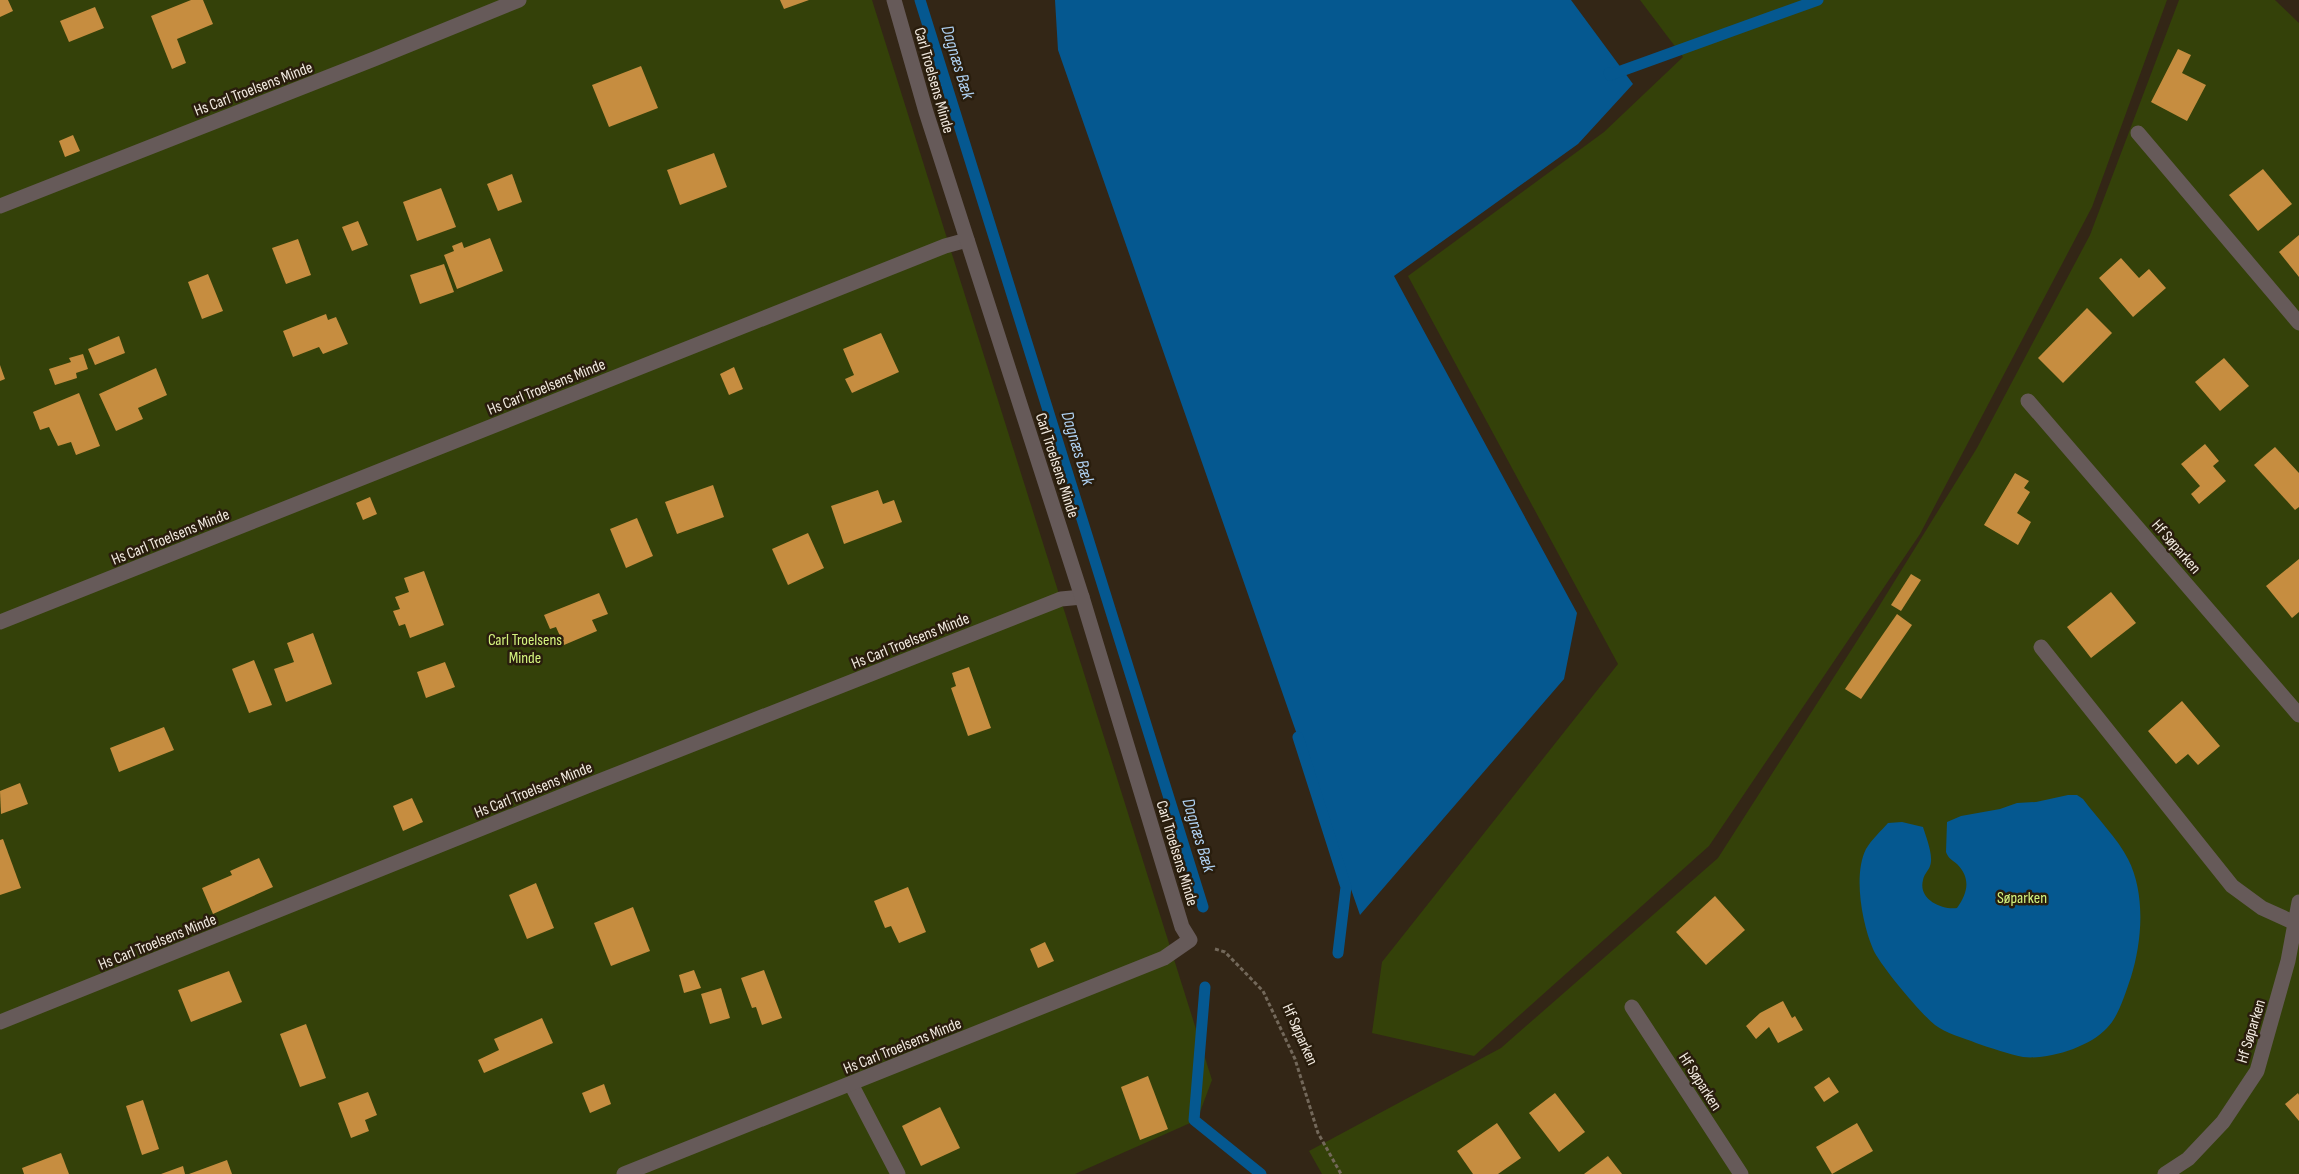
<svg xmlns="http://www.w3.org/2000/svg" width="2299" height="1174" viewBox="0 0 2299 1174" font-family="'Sofia Sans Condensed',sans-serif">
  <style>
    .green { fill: #344109 }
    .water { fill: #055890 }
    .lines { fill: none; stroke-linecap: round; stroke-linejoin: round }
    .stream { stroke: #055890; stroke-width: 11 }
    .building { fill: #c68d40 }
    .path { stroke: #73685a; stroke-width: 3; stroke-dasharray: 4 2.5; stroke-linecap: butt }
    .minor { stroke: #665a59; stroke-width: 15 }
    .labels { text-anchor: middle; stroke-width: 5; stroke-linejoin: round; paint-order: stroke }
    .street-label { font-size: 16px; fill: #f1e9df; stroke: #291d0d }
    .park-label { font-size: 16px; fill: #d4f37f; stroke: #291d0d }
    .water-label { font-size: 18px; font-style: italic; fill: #aed0f1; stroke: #291d0d }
  </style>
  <rect width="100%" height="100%" fill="#332616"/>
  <g class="green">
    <polygon points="0,0 872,0 1212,1080 1197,1120 1075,1174 0,1174"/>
    <polygon points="1640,0 2167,0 2092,207 1920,534 1709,846 1474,1056 1372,1033 1382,962 1618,664 1408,276 1604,132 1683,57"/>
    <polygon points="2179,0 2275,0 2299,23 2299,1174 1322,1174 1309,1151 1501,1048 1718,858 1873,616 1977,448 2090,235"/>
  </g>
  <g class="water">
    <polygon points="1055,0 1571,0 1633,84 1578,144 1394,276 1577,613 1564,679 1360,915 1058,50"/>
    <path d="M2068 795H2077L2083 799C2097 818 2118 839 2128 859 2146 894 2142 942 2131 977 2125 994 2119 1016 2107 1028 2090 1047 2048 1060 2023 1057 2008 1054 1991 1048 1976 1043 1964 1038 1945 1033 1935 1025 1921 1014 1879 964 1873 949 1862 923 1853 875 1866 849 1871 840 1881 831 1888 823L1902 822 1923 827C1926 837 1934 856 1930 866 1929 870 1924 874 1923 880 1918 899 1941 910 1957 908 1968 893 1971 878 1957 864 1952 860 1948 858 1946 852L1947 822 1961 816 2000 809 2017 803 2036 802Z"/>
  </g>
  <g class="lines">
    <g class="stream">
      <polyline points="920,0 1203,907"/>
      <polyline points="1609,73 1610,75 1818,0"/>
      <polyline points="1298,737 1346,887 1338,953"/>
      <polyline points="1205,987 1194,1120 1261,1174"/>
    </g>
  </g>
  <g class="building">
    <polygon points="0,0 8,0 13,11 0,17"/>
    <polygon points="191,0 203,0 213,24 177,39 186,63 172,69 151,16"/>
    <polygon points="780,0 809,0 784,9"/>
    <polygon points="95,7 104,28 69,42 60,21"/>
    <polygon points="2178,49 2191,55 2182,73 2206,85 2187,121 2151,102"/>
    <polygon points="641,66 658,108 609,127 592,85"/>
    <polygon points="73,135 80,151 65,157 59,141"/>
    <polygon points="714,153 727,187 680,205 667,170"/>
    <polygon points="2263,169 2292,204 2258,231 2229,195"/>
    <polygon points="512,174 522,202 498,211 487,184"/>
    <polygon points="441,188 456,227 417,241 403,202"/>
    <polygon points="358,221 368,245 352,251 342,227"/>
    <polygon points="2299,235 2299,277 2279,252"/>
    <polygon points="490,238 503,271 457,289 444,255 454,251 452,246 462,242 464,248"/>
    <polygon points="298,239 311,275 286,284 272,248"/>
    <polygon points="2121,258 2139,278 2149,269 2166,288 2133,317 2099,278"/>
    <polygon points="444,264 454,292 420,304 410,275"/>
    <polygon points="208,274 223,311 202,319 188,282"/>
    <polygon points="2087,308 2112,333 2063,383 2038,358"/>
    <polygon points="326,314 328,320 336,317 348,344 323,354 319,347 293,357 283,331"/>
    <polygon points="881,333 899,372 852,393 845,379 854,375 843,349"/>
    <polygon points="119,336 125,353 95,365 88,349"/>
    <polygon points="83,354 88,369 76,373 77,378 55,385 49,369 71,362 69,358"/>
    <polygon points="2224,358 2249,386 2220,411 2195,382"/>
    <polygon points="0,365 5,379 0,381"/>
    <polygon points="734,367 743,389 729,395 720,374"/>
    <polygon points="156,368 167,395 138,408 143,419 116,431 99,394"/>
    <polygon points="79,393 100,446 76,455 71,442 58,446 49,427 40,430 33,412"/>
    <polygon points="2205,444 2219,461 2213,466 2226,481 2199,504 2191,494 2200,486 2181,464"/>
    <polygon points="2275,447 2299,473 2299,507 2295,510 2254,465"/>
    <polygon points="2015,473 2029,481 2024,488 2030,492 2017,513 2031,522 2018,545 1984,525"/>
    <polygon points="713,485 724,517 677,534 665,502"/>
    <polygon points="878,490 883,504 894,500 902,522 844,544 831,506"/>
    <polygon points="370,497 377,514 363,520 356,503"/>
    <polygon points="637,518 653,556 626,568 610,529"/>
    <polygon points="808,533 824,568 788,585 772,549"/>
    <polygon points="2299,559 2299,612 2292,618 2266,586"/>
    <polygon points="424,571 444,625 410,638 405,624 399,626 393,611 400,609 395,597 409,592 404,578"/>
    <polygon points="1911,574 1921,580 1901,611 1891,605"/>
    <polygon points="2111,592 2136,623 2091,658 2067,627"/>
    <polygon points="599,593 608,614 592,620 597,631 564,645 556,627 550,629 544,615"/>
    <polygon points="1897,614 1912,625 1861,699 1845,689"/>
    <polygon points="313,633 332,684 286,702 274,669 294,662 287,643"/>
    <polygon points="254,660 272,705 249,713 232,669"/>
    <polygon points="445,662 455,687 426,698 417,672"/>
    <polygon points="969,667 991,728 968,736 951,688 956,686 952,673"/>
    <polygon points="2182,701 2220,746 2198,765 2188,754 2176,764 2148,731"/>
    <polygon points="164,727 174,750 119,772 110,748"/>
    <polygon points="20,783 28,804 1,814 0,791"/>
    <polygon points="412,798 423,822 403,831 393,806"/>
    <polygon points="3,839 21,888 0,895 0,840"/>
    <polygon points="259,858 273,887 213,914 202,888 232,875 230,871"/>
    <polygon points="536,883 554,928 527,939 509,895"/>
    <polygon points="908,887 926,932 899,943 891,926 885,928 874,901"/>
    <polygon points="1715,896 1745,930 1706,965 1676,932"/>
    <polygon points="633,907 650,951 611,966 594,923"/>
    <polygon points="1045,942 1054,961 1038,968 1030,949"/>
    <polygon points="694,970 701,988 684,993 679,975"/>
    <polygon points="764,970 782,1018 762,1025 756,1007 752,1008 741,978"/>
    <polygon points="229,971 242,1002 191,1022 178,990"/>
    <polygon points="721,988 730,1018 710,1024 701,994"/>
    <polygon points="1783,1001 1792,1018 1795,1016 1803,1030 1778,1043 1769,1027 1756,1039 1746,1026 1760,1013"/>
    <polygon points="542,1018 553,1043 484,1073 478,1060 499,1050 494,1039"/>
    <polygon points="306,1024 326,1078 300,1087 280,1034"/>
    <polygon points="1148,1076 1168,1129 1140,1140 1121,1087"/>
    <polygon points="1829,1077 1839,1092 1824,1102 1814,1087"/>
    <polygon points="604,1084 611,1104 590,1113 582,1093"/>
    <polygon points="368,1092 377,1115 365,1120 369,1131 351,1138 338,1103"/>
    <polygon points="1555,1093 1585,1132 1559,1152 1529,1113"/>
    <polygon points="2298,1093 2299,1095 2299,1121 2285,1104"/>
    <polygon points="143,1100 159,1149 142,1155 126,1106"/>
    <polygon points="940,1107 960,1148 921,1166 902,1126"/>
    <polygon points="1497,1123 1521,1158 1498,1174 1473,1174 1457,1151"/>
    <polygon points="1857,1123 1873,1151 1832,1174 1816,1147"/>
    <polygon points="61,1153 69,1174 24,1174 22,1168"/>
    <polygon points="1608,1156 1622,1174 1584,1174"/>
    <polygon points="227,1160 232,1174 189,1174"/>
    <polygon points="183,1166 185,1174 161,1174"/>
  </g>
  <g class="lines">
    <polyline class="path" points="1215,949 1225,952 1263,991 1295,1059 1318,1133 1341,1174"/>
    <g class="minor">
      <polyline points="2138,133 2299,323"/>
      <polyline points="0,206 374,59 519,0"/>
      <polyline points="2028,401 2299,715"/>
      <polyline points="0,622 945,246 967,240"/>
      <polyline points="2041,647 2232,886 2262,908 2295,923"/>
      <polyline points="1632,1007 1741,1174"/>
      <polyline points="0,1022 587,786 1061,599 1082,597"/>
      <polyline points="851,1084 898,1174"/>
      <polyline points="624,1174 1164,958 1190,940 1182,927 1082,597 926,112 894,0"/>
      <polyline points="2165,1174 2188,1159 2223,1122 2257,1071 2288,961 2299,902"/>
    </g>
  </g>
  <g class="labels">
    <g class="street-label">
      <text transform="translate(935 80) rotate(74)" y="6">Carl Troelsens Minde</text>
      <text transform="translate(253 88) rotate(-21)" y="6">Hs Carl Troelsens Minde</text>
      <text transform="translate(546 386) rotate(-22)" y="6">Hs Carl Troelsens Minde</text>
      <text transform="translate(1058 465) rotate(72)" y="6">Carl Troelsens Minde</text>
      <text transform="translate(170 536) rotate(-22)" y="6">Hs Carl Troelsens Minde</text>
      <text transform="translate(2177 546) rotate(49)" y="6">Hf Søparken</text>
      <text transform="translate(910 640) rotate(-22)" y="6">Hs Carl Troelsens Minde</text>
      <text transform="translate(533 789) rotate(-22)" y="6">Hs Carl Troelsens Minde</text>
      <text transform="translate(1178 853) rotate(73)" y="6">Carl Troelsens Minde</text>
      <text transform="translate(157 941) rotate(-22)" y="6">Hs Carl Troelsens Minde</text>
      <text transform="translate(2250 1031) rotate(-73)" y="6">Hf Søparken</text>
      <text transform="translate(1301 1034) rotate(66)" y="6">Hf Søparken</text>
      <text transform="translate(902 1045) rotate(-22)" y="6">Hs Carl Troelsens Minde</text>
      <text transform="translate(1701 1081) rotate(57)" y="6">Hf Søparken</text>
    </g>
    <g class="park-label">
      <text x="525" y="645">Carl Troelsens<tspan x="525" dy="18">Minde</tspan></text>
      <text x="2022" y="903">Søparken</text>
    </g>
    <g class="water-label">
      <text transform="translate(958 62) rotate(73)" y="6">Dagnæs Bæk</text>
      <text transform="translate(1078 448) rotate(73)" y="6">Dagnæs Bæk</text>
      <text transform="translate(1199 835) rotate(73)" y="6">Dagnæs Bæk</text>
    </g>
  </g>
</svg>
